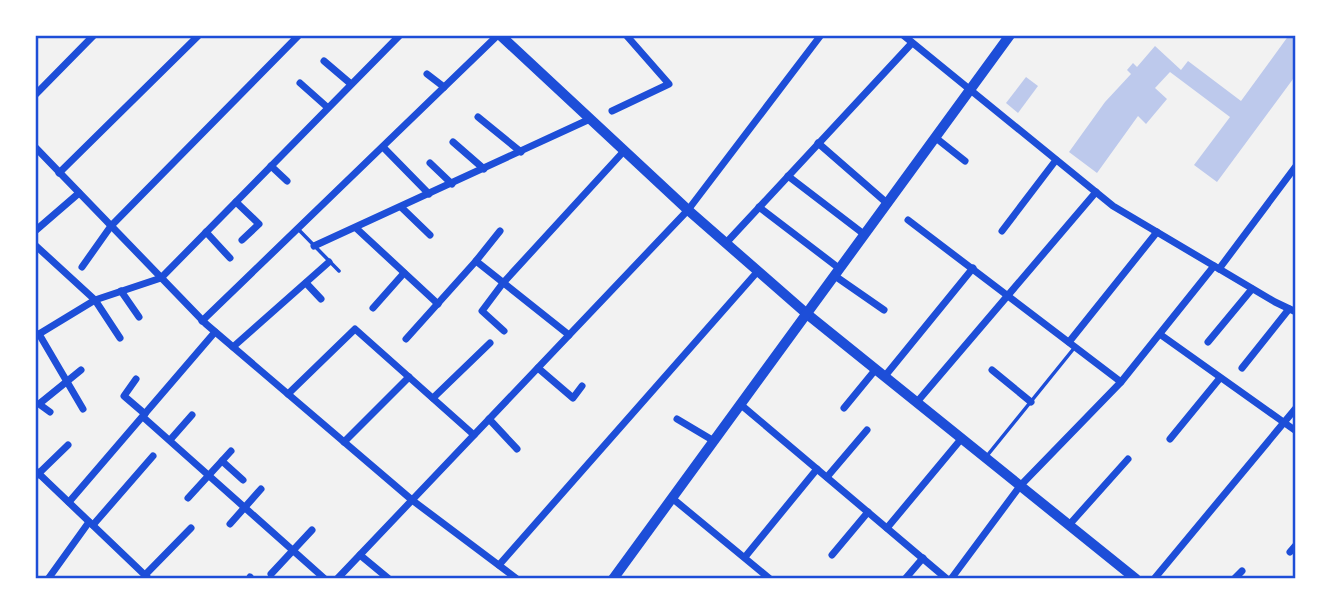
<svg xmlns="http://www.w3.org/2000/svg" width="1331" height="614" viewBox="0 0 1331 614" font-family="'Open Sans',sans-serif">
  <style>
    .building { fill: #bdc9ec }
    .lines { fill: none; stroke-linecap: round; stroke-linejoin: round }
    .service { stroke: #1d4ed8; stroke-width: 3.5 }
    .minor { stroke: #1d4ed8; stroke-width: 7 }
    .secondary { stroke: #1d4ed8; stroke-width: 10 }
    .neatline { fill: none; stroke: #1d4ed8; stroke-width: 2.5 }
  </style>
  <rect width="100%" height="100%" fill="#f2f2f2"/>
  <g class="building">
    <polygon points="1289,35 1296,35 1296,75 1217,182 1194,165 1230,117 1170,72 1155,88 1167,99 1146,124 1138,116 1097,173 1069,152 1105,102 1131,74 1127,70 1133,63 1137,67 1155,46 1181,70 1188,61 1241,101"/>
    <polygon points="1026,77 1038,86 1018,113 1006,103"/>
  </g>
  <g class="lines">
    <g class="service">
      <polyline points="299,230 339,271"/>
      <polyline points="986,457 1075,347"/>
    </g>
    <g class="minor">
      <polyline points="903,35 1113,206 1275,302 1296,312"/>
      <polyline points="324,61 351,84"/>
      <polyline points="427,74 444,87"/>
      <polyline points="300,83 327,107"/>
      <polyline points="35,95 94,35"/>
      <polyline points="612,111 669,84 626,35"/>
      <polyline points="478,117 521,152"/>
      <polyline points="936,138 965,161"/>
      <polyline points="453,142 484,169"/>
      <polyline points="818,143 888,204"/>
      <polyline points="35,147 206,324 412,500 517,579"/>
      <polyline points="383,147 429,194"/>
      <polyline points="430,163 452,184"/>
      <polyline points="271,166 287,181"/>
      <polyline points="59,173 199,35"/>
      <polyline points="788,176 865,235"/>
      <polyline points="236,202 259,224 242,240"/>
      <polyline points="401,207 430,235"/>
      <polyline points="759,207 840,269"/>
      <polyline points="908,220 1121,382"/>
      <polyline points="356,228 438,304"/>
      <polyline points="35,231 79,193"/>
      <polyline points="1002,231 1056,160"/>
      <polyline points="206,232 230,258"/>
      <polyline points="726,243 912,43"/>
      <polyline points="35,245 95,300 120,338"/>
      <polyline points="314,246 590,119"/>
      <polyline points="476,261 569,335"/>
      <polyline points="82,267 111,226 299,35"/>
      <polyline points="1219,269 1296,166"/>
      <polyline points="835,276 884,310"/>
      <polyline points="306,283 321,299"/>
      <polyline points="121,291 139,317"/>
      <polyline points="373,308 404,273"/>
      <polyline points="202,321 498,35"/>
      <polyline points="504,331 482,311 503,283 624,151"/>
      <polyline points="39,334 95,300 161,278 400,35"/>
      <polyline points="39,334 83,409"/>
      <polyline points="1161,335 1296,431"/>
      <polyline points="406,339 476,261 500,231"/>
      <polyline points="1069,342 1157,232"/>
      <polyline points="1208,342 1252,289"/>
      <polyline points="233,347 329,262"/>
      <polyline points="538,368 573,398 582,386"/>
      <polyline points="1242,368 1289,309"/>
      <polyline points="992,370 1031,402"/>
      <polyline points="885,376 973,268"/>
      <polyline points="136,379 124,396 145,414"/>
      <polyline points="288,394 355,329 474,435"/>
      <polyline points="433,398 490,343"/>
      <polyline points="917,402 1096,192"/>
      <polyline points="740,404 947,579"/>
      <polyline points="844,408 876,369"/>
      <polyline points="50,412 39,404 81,370"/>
      <polyline points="143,417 325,579"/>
      <polyline points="489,419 517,449"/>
      <polyline points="677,419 714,441"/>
      <polyline points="1170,439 1220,378"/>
      <polyline points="170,440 192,415"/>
      <polyline points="344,442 409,377"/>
      <polyline points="222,461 243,480"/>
      <polyline points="35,470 149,579"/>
      <polyline points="35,477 68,445"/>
      <polyline points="827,477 867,430"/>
      <polyline points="188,498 231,451"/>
      <polyline points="672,498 770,579"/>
      <polyline points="69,502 215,332"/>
      <polyline points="230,524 261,489"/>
      <polyline points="93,525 153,456"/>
      <polyline points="1069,525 1128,459"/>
      <polyline points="887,528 962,438"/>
      <polyline points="1290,552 1296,545"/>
      <polyline points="360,555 389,579"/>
      <polyline points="832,555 868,512"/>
      <polyline points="745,557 817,469"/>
      <polyline points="499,565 758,271"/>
      <polyline points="271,574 312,530"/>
      <polyline points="145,575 191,528"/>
      <polyline points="48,579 89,522"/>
      <polyline points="249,579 250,577"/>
      <polyline points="337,579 688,210 821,35"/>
      <polyline points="905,579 923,558"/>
      <polyline points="951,579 1020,486 1121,382 1214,266"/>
      <polyline points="1154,579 1296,408"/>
      <polyline points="1234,579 1242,571"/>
    </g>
    <g class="secondary">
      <polyline points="500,35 688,210 807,314 1136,579"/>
      <polyline points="613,579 1010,35"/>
    </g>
  </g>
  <rect width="1331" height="614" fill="none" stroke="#ffffff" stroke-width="74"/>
  <rect x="37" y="37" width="1257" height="540" class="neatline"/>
</svg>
